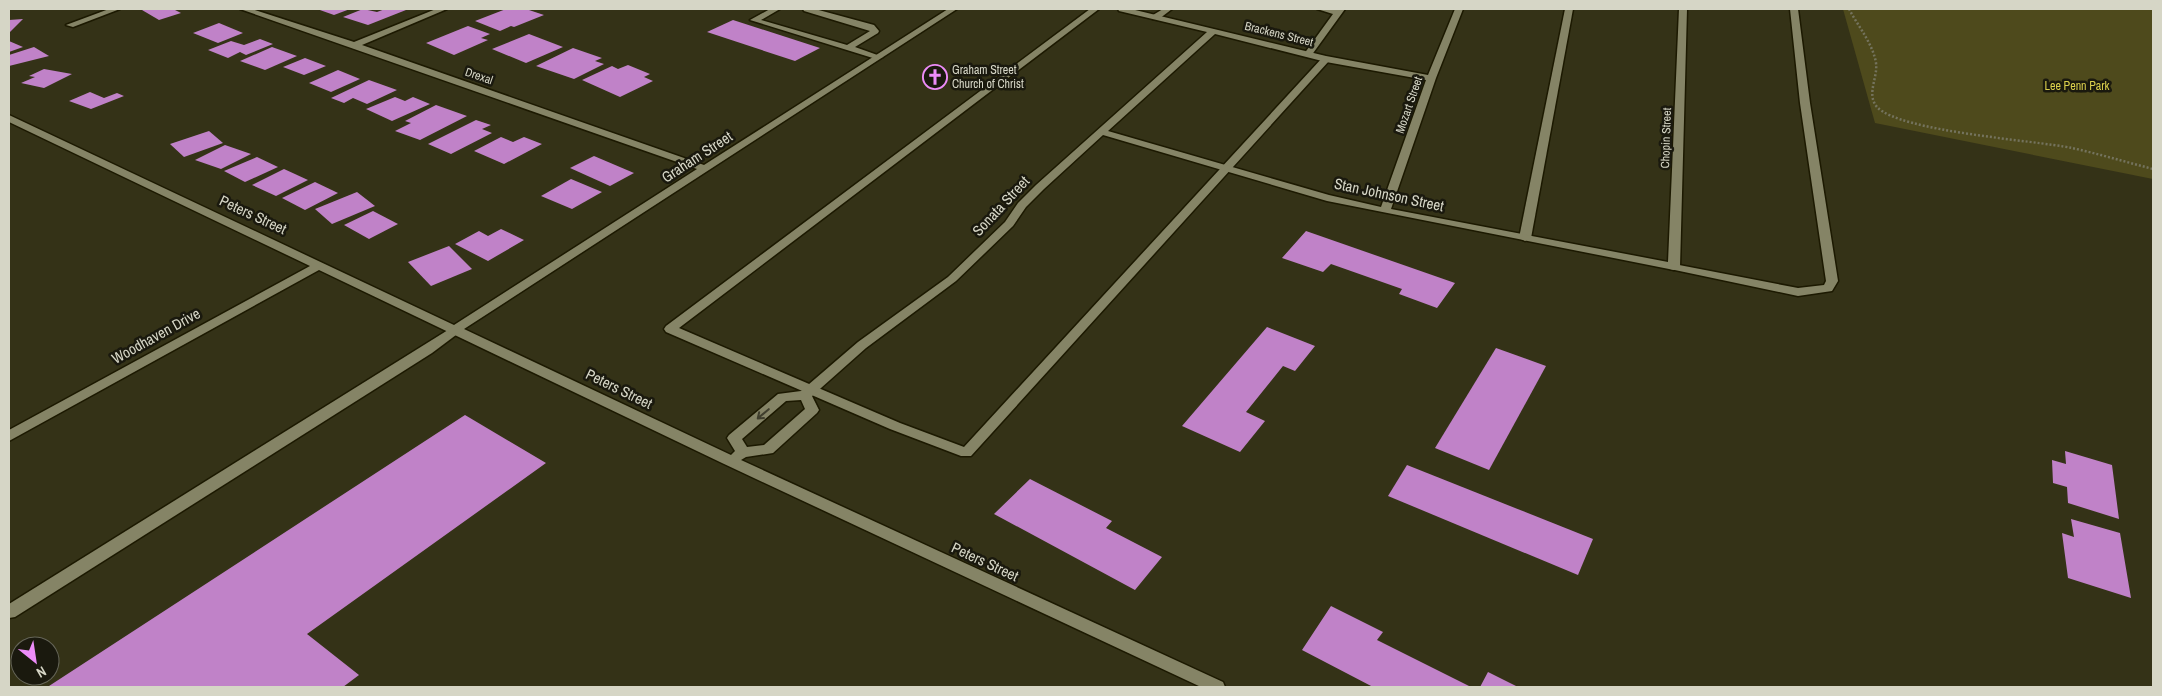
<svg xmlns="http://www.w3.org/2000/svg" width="2162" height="696" viewBox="0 0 2162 696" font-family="'Archivo Narrow',sans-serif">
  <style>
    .green { fill: #4e4a1c }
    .building { fill: #c082c8 }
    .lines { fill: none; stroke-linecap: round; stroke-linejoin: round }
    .service-casing { stroke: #1c1901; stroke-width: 3 }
    .minor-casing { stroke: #1c1901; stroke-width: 3 }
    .path { stroke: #74735d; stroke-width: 2.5; stroke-dasharray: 2 2; stroke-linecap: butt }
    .service { fill: #858466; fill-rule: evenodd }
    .minor { fill: #858466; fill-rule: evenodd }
    .oneway { stroke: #3f3e2d }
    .labels { text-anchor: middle; stroke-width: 5; stroke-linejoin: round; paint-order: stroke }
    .far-street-label { font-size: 12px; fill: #d6d6c6; stroke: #1a190e }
    .far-poi-label { font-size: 12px; fill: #d6d6c6; stroke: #1a190e; text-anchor: start }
    .far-park-label { font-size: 12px; fill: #dbd04c; stroke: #1a190e }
    .street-label { font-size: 15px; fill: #d6d6c6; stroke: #1a190e }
  </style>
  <rect width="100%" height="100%" fill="#343217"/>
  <polygon class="green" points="1843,9 2153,9 2153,179 1875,123"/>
  <g class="building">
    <polygon points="147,9 173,9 181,13 159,20 142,10"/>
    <polygon points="317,9 350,9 334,15"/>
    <polygon points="363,9 377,12 385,9 406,10 368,25 343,17"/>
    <polygon points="506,9 526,9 544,15 514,27 511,26 500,31 475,21"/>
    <polygon points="23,19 9,33 9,20"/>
    <polygon points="733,20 820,48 795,61 707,32"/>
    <polygon points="219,23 243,33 218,43 193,33"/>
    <polygon points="468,26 490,34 481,38 488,40 454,55 426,43"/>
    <polygon points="529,34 563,47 526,63 492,49"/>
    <polygon points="260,39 273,44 246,55 240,52 228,58 208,50 231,41 244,45"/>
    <polygon points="9,41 23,47 9,52"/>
    <polygon points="34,47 49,56 9,66 9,55"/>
    <polygon points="272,47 297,56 265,70 240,61"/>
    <polygon points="573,48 602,58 595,61 604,64 574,79 536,66"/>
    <polygon points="305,58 326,66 304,75 283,67"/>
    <polygon points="628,65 650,74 644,77 653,81 620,97 582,80 612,66 618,69"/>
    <polygon points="44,69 72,74 44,88 21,83 35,77 29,76"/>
    <polygon points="338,70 360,79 331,92 309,83"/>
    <polygon points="369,80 397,90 367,104 353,98 344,103 331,98"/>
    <polygon points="90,92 104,98 117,93 124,96 91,109 69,101"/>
    <polygon points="395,97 405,101 413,97 430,104 392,121 366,109"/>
    <polygon points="436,105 467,116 420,140 395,131 411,123 405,121"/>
    <polygon points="476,120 491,125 482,129 492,133 451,154 428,144"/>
    <polygon points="209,131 223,143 184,157 170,144"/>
    <polygon points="501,137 513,142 524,137 542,144 504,164 474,151"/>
    <polygon points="225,145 251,154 221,169 195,160"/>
    <polygon points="594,156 634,173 610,186 570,168"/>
    <polygon points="257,157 278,167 245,182 224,171"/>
    <polygon points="284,169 308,180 276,196 252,185"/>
    <polygon points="571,179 602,192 572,209 541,196"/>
    <polygon points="315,182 338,193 305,210 282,198"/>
    <polygon points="357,192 375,206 332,224 315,209"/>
    <polygon points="373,211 398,224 369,239 344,225"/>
    <polygon points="501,229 524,240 488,261 455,244 479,231 488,236"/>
    <polygon points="1306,231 1455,283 1437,308 1399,294 1402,289 1331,264 1323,272 1282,258"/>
    <polygon points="449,246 472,269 431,286 408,262"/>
    <polygon points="1267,327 1315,346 1295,371 1283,366 1246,412 1265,421 1240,452 1182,426"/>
    <polygon points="1496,348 1546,366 1489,470 1435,448"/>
    <polygon points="465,415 546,463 307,634 359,675 343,687 49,686"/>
    <polygon points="2065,451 2112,465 2119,519 2068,503 2067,487 2053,483 2052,460 2066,464"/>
    <polygon points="1407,465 1593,539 1578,575 1388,496"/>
    <polygon points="1030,479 1112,521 1106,528 1162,557 1135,590 994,514"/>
    <polygon points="2071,519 2120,533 2131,598 2068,578 2062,533 2074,537"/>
    <polygon points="1331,606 1383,632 1377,640 1471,687 1373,687 1302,650"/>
    <polygon points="1488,672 1518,687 1480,687"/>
  </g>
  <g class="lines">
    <defs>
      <g id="service">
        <polygon points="770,9 780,9 761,20 847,45 870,31 804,11 803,9 815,9 874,25 879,31 878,33 855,47 883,57 876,59 750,20"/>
        <polygon points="1090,9 1099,9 679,328 900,423 964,447 1323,57 1329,57 1329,61 971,456 961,456 890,429 666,332 664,329 666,326"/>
        <polygon points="1163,9 1172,9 1159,19 1153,19 1153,15"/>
        <polygon points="1317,9 1345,9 1311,56 1308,57 1304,54 1333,14"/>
        <polygon points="1565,9 1573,9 1531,238 1525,241 1519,238"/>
        <polygon points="1790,9 1798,9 1810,103 1838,281 1832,291 1798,296 1670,269 1668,267 1670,265 1674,264 1798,288 1824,285 1826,281 1800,103"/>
        <polygon points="456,325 460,326 462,329 460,332 432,353 15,617 9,618 9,604"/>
      </g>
      <g id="minor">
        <polygon points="109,9 120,9 73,27 66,25"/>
        <path d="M240 9H252L354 42 436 9H447L362 45 704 165 948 9H957L464 329 731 455 735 451 727 438 729 435 778 394 801 391 858 342 948 277 1005 222 1018 203 1036 185 1207 32 1119 11 1118 9H1131L1326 56 1428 75 1455 9H1463L1436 78 1391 209 1668 262 1679 9H1687L1680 267 1674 270 1327 201 1103 135 1044 189 1026 207 1013 226 956 281 866 348 812 396 819 410 817 413 773 453 746 457 741 460 1223 682 1225 687H1201L722 463 319 270 9 441V430L310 266 9 122V115L454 325 697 169ZM1215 34 1326 62 1426 80 1381 207 1329 195 1108 131ZM801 400 805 409 764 445 747 447 742 439 786 401Z"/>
      </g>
    </defs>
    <use href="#service" class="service-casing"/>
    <use href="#minor" class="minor-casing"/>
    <path class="path" d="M1849 9C1858 26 1873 44 1876 63 1878 78 1866 94 1877 107 1901 132 2033 140 2072 148 2099 154 2126 162 2153 169"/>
    <use href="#service" class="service"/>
    <use href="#minor" class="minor"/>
  </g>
  <defs><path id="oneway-shaft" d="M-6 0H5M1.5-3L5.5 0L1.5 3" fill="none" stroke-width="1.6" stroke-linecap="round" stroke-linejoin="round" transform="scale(1.25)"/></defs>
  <use class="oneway" href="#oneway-shaft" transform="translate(763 414) rotate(140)"/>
  <defs>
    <symbol id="church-ring" viewBox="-11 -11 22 22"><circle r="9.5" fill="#1a190e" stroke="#ed8cf9" stroke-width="1.5"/><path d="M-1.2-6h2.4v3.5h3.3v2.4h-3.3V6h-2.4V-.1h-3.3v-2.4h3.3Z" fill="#ed8cf9"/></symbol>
  </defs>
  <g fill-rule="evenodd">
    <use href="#church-ring" x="921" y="63" width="28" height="28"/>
  </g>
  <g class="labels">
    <g class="far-street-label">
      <text transform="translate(1279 34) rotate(14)" y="4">Brackens Street</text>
      <text transform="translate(479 76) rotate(19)" y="4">Drexal</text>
      <text transform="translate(1409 105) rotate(-71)" y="4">Mozart Street</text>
      <text transform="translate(1666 138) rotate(-88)" y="4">Chopin Street</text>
    </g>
    <g class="far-poi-label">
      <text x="952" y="74">Graham Street<tspan x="952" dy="14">Church of Christ</tspan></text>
    </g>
    <g class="far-park-label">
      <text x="2077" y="90">Lee Penn Park</text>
    </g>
    <g class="street-label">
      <text transform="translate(697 157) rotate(-33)" y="5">Graham Street</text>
      <text transform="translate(1389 195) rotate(12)" y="5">Stan Johnson Street</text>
      <text transform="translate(1001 206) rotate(-47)" y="5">Sonata Street</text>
      <text transform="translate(253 215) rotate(25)" y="5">Peters Street</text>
      <text transform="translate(156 336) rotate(-29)" y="5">Woodhaven Drive</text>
      <text transform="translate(619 389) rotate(26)" y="5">Peters Street</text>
      <text transform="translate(985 562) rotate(25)" y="5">Peters Street</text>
    </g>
  </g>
  <rect width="2162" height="696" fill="none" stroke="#d6d6c6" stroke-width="20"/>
  <g transform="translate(35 661) rotate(150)"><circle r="24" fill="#1a190e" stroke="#656558"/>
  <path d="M0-4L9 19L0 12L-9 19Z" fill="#ed8cf9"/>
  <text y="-8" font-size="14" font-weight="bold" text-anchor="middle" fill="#d6d6c6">N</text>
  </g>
</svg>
